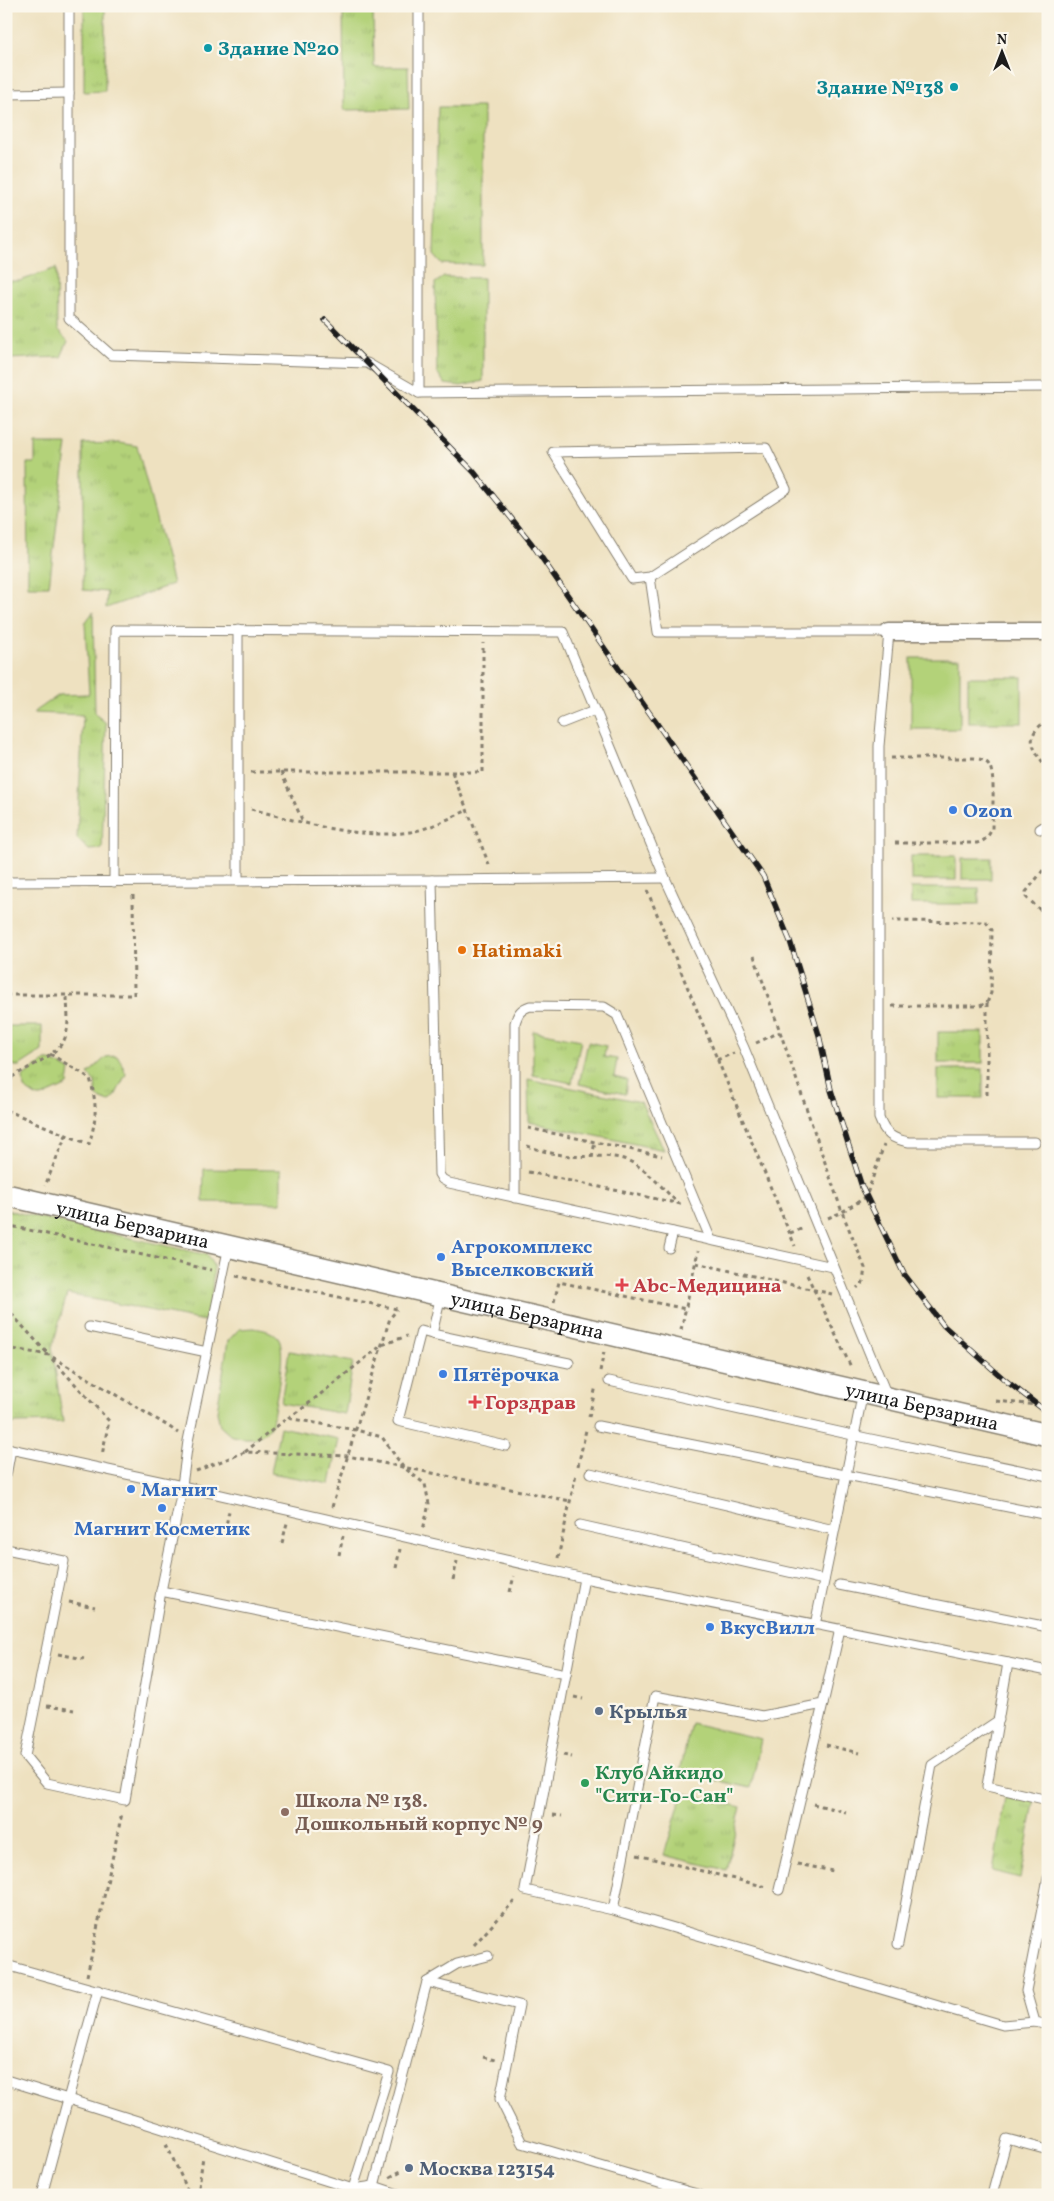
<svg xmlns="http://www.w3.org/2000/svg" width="1054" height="2201" viewBox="0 0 1054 2201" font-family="Vollkorn,serif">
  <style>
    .grass { fill: url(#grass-tufts); stroke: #68774a }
    .pitch { fill: #b3d279; stroke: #68774a }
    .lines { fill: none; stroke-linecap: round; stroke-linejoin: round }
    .service-casing { stroke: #857e6e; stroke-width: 11 }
    .minor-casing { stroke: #857e6e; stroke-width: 19 }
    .tertiary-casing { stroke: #857e6e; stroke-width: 24 }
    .path { stroke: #857e6e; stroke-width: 3; stroke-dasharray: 4 4; stroke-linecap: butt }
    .service { stroke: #fff; stroke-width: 9 }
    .minor { stroke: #fff; stroke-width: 16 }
    .tertiary { stroke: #fff; stroke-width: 21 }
    .rail-casing { stroke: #1c1c1c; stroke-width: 5.5 }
    .rail { stroke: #fbf7ec; stroke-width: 4; stroke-dasharray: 11; stroke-linecap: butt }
    .culture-dot { fill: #0f9aa8; stroke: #fbf7ec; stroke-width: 2 }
    .shop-dot { fill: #3f7fe0; stroke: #fbf7ec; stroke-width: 2 }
    .food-dot { fill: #e8710a; stroke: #fbf7ec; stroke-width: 2 }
    .health-dot { fill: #e0444e; stroke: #fbf7ec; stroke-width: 2 }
    .service-dot { fill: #5c6f8a; stroke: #fbf7ec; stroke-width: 2 }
    .leisure-dot { fill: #2e9e5b; stroke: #fbf7ec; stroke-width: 2 }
    .education-dot { fill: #8d6e63; stroke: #fbf7ec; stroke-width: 2 }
    .labels { text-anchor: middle; stroke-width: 4.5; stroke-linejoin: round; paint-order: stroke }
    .culture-label { font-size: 20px; font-weight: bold; fill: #0d838f; stroke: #fbf7ec; text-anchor: start }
    .shop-label { font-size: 20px; font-weight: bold; fill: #366cbe; stroke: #fbf7ec; text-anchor: start }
    .food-label { font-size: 20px; font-weight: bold; fill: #c56008; stroke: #fbf7ec; text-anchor: start }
    .street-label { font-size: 20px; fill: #1c1c1c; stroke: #fbf7ec }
    .health-label { font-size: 20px; font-weight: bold; fill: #be3a42; stroke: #fbf7ec; text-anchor: start }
    .service-label { font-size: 20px; font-weight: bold; fill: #4e5e75; stroke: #fbf7ec; text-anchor: start }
    .leisure-label { font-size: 20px; font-weight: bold; fill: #27864d; stroke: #fbf7ec; text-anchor: start }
    .education-label { font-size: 20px; font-weight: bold; fill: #785e54; stroke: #fbf7ec; text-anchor: start }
  </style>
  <defs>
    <pattern id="grass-tufts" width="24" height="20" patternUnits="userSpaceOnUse" patternTransform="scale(1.25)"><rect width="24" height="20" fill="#b3d279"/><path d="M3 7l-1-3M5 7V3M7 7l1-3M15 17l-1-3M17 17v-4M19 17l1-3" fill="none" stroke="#99b468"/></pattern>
  </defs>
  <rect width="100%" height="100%" fill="#fbf7ec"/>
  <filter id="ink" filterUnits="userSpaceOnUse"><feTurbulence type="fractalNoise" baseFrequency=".02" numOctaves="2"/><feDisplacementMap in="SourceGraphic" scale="10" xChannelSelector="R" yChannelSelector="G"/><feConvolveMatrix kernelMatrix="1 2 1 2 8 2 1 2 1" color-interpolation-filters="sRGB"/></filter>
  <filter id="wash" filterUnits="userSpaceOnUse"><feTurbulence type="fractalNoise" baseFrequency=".0096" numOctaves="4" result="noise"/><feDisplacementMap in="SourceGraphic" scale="20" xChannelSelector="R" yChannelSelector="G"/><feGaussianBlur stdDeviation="1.12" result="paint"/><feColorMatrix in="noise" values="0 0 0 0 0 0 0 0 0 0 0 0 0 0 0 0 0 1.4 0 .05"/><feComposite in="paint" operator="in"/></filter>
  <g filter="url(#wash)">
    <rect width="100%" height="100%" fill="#eee1c0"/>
    <g class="grass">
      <polygon points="84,6 105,6 105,91 84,92"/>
      <polygon points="343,6 373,6 374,67 408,67 409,109 344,110"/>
      <polygon points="438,107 483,107 483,265 442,264 434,255"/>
      <polygon points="56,268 57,330 68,341 61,357 6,359 6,281 20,281"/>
      <polygon points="444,277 483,278 483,381 461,386 445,384 437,372 435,283"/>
      <polygon points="119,443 137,446 173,584 106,608 107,592 83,590 83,444"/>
      <polygon points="35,444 67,444 49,586 28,586 27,463 35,463"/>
      <polygon points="93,612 95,714 106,723 102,849 89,850 77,839 83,715 33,713 59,695 89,694 85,623"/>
      <rect x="968" y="677" width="54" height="46"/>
      <rect x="911" y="856" width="45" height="24"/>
      <rect x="962" y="858" width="29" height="21"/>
      <rect x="911" y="888" width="68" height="16"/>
      <polygon points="6,1026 42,1026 42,1051 19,1066 15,1066 6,1061"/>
      <polygon points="533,1031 581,1040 572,1083 533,1075"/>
      <rect x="938" y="1032" width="45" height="31"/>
      <polygon points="588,1042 606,1046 604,1057 617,1059 614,1077 627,1080 625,1094 579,1084"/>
      <polygon points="115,1056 119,1058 126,1074 114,1098 109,1102 97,1097 95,1082 88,1074 106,1057"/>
      <polygon points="46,1060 50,1060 70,1070 68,1085 42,1097 37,1097 24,1088 23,1077"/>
      <rect x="938" y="1069" width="45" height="29"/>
      <polygon points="528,1079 641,1102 664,1150 529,1122"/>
      <polygon points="6,1210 207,1255 214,1267 209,1322 67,1294 52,1348 63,1422 15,1423 6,1427"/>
      <polygon points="289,1351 353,1362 345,1414 281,1403"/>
      <polygon points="280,1427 339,1439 330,1484 271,1473"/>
      <polygon points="1006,1791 1035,1798 1020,1878 993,1871"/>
      <polygon points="683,1793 741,1807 726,1870 664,1855"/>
    </g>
    <g class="pitch">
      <rect x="911" y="658" width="49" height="71"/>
      <polygon points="204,1169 281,1170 281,1203 203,1202"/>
      <path d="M254 1328C263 1330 271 1330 278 1338 288 1351 274 1406 272 1423L266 1432 256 1438H241L230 1435 220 1426 217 1411 228 1341 239 1329Z"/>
      <polygon points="691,1723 761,1739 751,1788 680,1772"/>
    </g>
  </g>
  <g filter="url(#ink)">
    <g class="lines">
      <defs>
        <g id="service">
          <polyline points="69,6 69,318 111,355 367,363 419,393"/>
          <polyline points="419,6 419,393 1048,387"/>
          <polyline points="6,94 69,93"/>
          <path d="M650 577 632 579 553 452 766 448 786 489 650 577 658 632H889L879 746V1118C885 1134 892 1139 909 1142H1035"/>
          <polyline points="238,630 238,880"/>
          <polyline points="562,723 595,710"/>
          <polyline points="1040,829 1048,824"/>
          <polyline points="665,878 432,880 439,1174 442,1179 449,1183 833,1267"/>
          <polyline points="6,882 432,880"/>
          <polyline points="114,882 115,630 563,632 665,878 744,1048 888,1398"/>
          <path d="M515 1198V1023C518 1013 521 1009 530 1006L604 1007 617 1015 711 1240"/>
          <polyline points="669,1248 673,1232"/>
          <polyline points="441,1295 432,1334 569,1363"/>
          <polyline points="89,1327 207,1352"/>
          <polyline points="432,1334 421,1331 398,1421 506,1446"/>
          <polyline points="609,1381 866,1438 1048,1476"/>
          <polyline points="598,1426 1048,1515"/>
          <polyline points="6,1448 182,1486 584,1578 1048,1671"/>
          <polyline points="590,1473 834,1530"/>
          <polyline points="6,1476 11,1449"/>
          <polyline points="580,1525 824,1580"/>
          <polyline points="6,1549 64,1561 25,1756 47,1783 125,1800 161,1591 180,1500 188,1441 229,1246"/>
          <polyline points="839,1585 1048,1627"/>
          <polyline points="161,1591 566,1674 525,1890 613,1910 655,1696 762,1716 823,1704 840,1629"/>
          <polyline points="815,1625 863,1392"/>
          <polyline points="1008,1663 987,1786 1048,1800"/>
          <polyline points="566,1674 584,1578"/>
          <polyline points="1048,1878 1026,1991 1035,2022 1048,2025"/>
          <polyline points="779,1890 823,1704"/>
          <polyline points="613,1910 1003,2025 1035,2022"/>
          <polyline points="898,1944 932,1765 999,1720"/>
          <polyline points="6,1965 389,2072 351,2195"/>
          <polyline points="427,1982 457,1964 488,1956"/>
          <polyline points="6,2080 68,2099 98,1990"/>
          <polyline points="374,2186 427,1982 519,2005 500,2099 522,2143 700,2195"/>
          <polyline points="42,2195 68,2099 353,2189 374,2186 401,2195"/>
          <polyline points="992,2195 1007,2139 1048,2150"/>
        </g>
        <polyline id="minor" points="889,632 1048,632"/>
        <g id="tertiary">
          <path id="s1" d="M6 1195 1048 1435"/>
        </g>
      </defs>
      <use href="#service" class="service-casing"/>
      <use href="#minor" class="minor-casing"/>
      <use href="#tertiary" class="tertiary-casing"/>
      <g class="path">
        <path d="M1048 720C1021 737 1034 749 1048 770"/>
        <path d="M891 758H974C980 759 986 760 989 765 996 775 992 815 992 829 988 837 985 841 977 843H892"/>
        <polyline points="251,772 483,772 483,643"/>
        <polyline points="281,772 303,822"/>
        <polyline points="452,772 490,867"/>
        <path d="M251 809C302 822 356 840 410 832 429 829 450 818 468 810"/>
        <polyline points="1048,864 1026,892 1026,897 1048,917"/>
        <polyline points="647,890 795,1246"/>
        <polyline points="754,956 842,1212 865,1268 863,1282 857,1288"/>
        <polyline points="6,995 134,995 133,893"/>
        <polyline points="987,1003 987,1098"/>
        <polyline points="892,1006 980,1006 987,1003 991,993 992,930 986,922 892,921"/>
        <polyline points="756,1043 780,1032"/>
        <path d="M50 1054 90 1078C97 1105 97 1118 89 1144L66 1135"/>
        <polyline points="717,1060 734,1053"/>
        <polyline points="6,1073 12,1077 6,1094"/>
        <path d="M12 1077C27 1068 59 1054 65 1038 70 1025 67 1009 67 995"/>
        <polyline points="6,1110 66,1135 45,1186"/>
        <polyline points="528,1128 662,1156"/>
        <path d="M527 1146C542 1151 556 1155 572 1156 591 1158 610 1153 629 1161 648 1170 663 1189 678 1203"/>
        <polyline points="592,1157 595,1142"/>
        <polyline points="528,1172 681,1204"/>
        <polyline points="828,1218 842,1212 866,1197 884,1145"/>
        <polyline points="6,1225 211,1270"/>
        <polyline points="790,1233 804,1228"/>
        <polyline points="696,1263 832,1294"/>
        <polyline points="807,1275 851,1367"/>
        <polyline points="236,1276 397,1309"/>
        <polyline points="554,1302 559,1282 686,1309"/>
        <polyline points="6,1308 48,1354"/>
        <polyline points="681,1330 698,1251"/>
        <polyline points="6,1348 49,1355 168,1426 178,1433"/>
        <polyline points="52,1359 109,1421 102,1455"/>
        <polyline points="600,1371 604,1352"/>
        <polyline points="996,1401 1048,1406"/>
        <polyline points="589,1417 596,1386"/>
        <polyline points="288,1418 303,1408 382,1345 407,1336"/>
        <polyline points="245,1452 287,1418 356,1430 382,1437 403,1467 425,1484 429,1504 423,1530"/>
        <polyline points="578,1466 586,1430"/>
        <polyline points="196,1471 245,1452 348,1456 570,1501"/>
        <polyline points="332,1507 390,1318 397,1310"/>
        <polyline points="225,1531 229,1511"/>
        <polyline points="282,1543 287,1523"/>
        <polyline points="339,1555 343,1536"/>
        <polyline points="558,1558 576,1474"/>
        <polyline points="396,1568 400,1549"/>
        <polyline points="453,1580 457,1561"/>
        <polyline points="510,1592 514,1576"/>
        <polyline points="69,1602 95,1607"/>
        <polyline points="58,1654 84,1659"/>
        <polyline points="574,1697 583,1699"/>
        <polyline points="47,1706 74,1710"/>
        <polyline points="826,1745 859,1753"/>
        <polyline points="563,1755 572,1757"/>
        <polyline points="813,1804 846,1812"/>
        <polyline points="553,1815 562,1816"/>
        <polyline points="637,1855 767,1887"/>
        <polyline points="797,1864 833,1871"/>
        <polyline points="474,1945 517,1898"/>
        <polyline points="87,1976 122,1813"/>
        <polyline points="483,2057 495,2060"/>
        <polyline points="166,2144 190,2195"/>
        <polyline points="390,2177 401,2171"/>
        <polyline points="198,2195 203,2156"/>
      </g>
      <use href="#service" class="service"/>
      <use href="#minor" class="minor"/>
      <use href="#tertiary" class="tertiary"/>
      <defs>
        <polyline id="rail" points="325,320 474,472 532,544 763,876 790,941 819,1035 831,1090 862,1187 904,1274 944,1326 1005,1380 1048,1413"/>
      </defs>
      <use href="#rail" class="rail-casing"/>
      <use href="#rail" class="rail"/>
    </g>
  </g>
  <g class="culture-dot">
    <circle cx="208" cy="48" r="5"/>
    <circle cx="954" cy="87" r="5"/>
  </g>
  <g class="shop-dot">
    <circle cx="953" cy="810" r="5"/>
    <circle cx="441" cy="1257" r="5"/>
    <circle cx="443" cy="1374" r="5"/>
    <circle cx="131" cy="1489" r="5"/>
    <circle cx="162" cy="1508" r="5"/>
    <circle cx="710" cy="1627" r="5"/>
  </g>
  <circle class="food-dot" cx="462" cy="950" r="5"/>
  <g class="health-dot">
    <path d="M619.5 1277.5h5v5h5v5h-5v5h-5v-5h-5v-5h5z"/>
    <path d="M472.5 1394.5h5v5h5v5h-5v5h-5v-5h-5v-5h5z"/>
  </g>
  <g class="service-dot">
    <circle cx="599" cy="1711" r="5"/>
    <circle cx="409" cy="2168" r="5"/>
  </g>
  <circle class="leisure-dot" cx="585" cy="1783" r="5"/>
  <circle class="education-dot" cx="285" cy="1812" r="5"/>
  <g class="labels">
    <g class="culture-label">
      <text x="218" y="55">Здание №20</text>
      <text x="944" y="94" text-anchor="end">Здание №138</text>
    </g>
    <g class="shop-label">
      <text x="963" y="817">Ozon</text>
      <text x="451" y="1253">Агрокомплекс<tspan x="451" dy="23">Выселковский</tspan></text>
      <text x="453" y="1381">Пятёрочка</text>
      <text x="141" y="1496">Магнит</text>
      <text x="162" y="1535" text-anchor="middle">Магнит Косметик</text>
      <text x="720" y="1634">ВкусВилл</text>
    </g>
    <g class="food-label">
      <text x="472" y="957">Hatimaki</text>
    </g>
    <g class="street-label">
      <text dy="7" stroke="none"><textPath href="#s1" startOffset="130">улица Берзарина</textPath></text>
      <text dy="7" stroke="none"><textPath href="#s1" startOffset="535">улица Берзарина</textPath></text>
      <text dy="7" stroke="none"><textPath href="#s1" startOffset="940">улица Берзарина</textPath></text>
    </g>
    <g class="health-label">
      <text x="633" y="1292">Abc-Медицина</text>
      <text x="485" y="1409">Горздрав</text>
    </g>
    <g class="service-label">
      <text x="609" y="1718">Крылья</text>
      <text x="419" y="2175">Москва 123154</text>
    </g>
    <g class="leisure-label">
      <text x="595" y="1779">Клуб Айкидо<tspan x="595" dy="23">"Сити-Го-Сан"</tspan></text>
    </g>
    <g class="education-label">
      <text x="295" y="1807">Школа № 138.<tspan x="295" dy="23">Дошкольный корпус № 9</tspan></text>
    </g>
  </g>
  <rect width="1054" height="2201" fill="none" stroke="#fbf7ec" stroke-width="25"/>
  <g transform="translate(1002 52)" stroke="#fbf7ec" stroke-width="4" paint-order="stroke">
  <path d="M0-4L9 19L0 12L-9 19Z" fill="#1c1c1c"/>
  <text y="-8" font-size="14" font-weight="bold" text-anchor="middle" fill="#1c1c1c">N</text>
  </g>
</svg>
